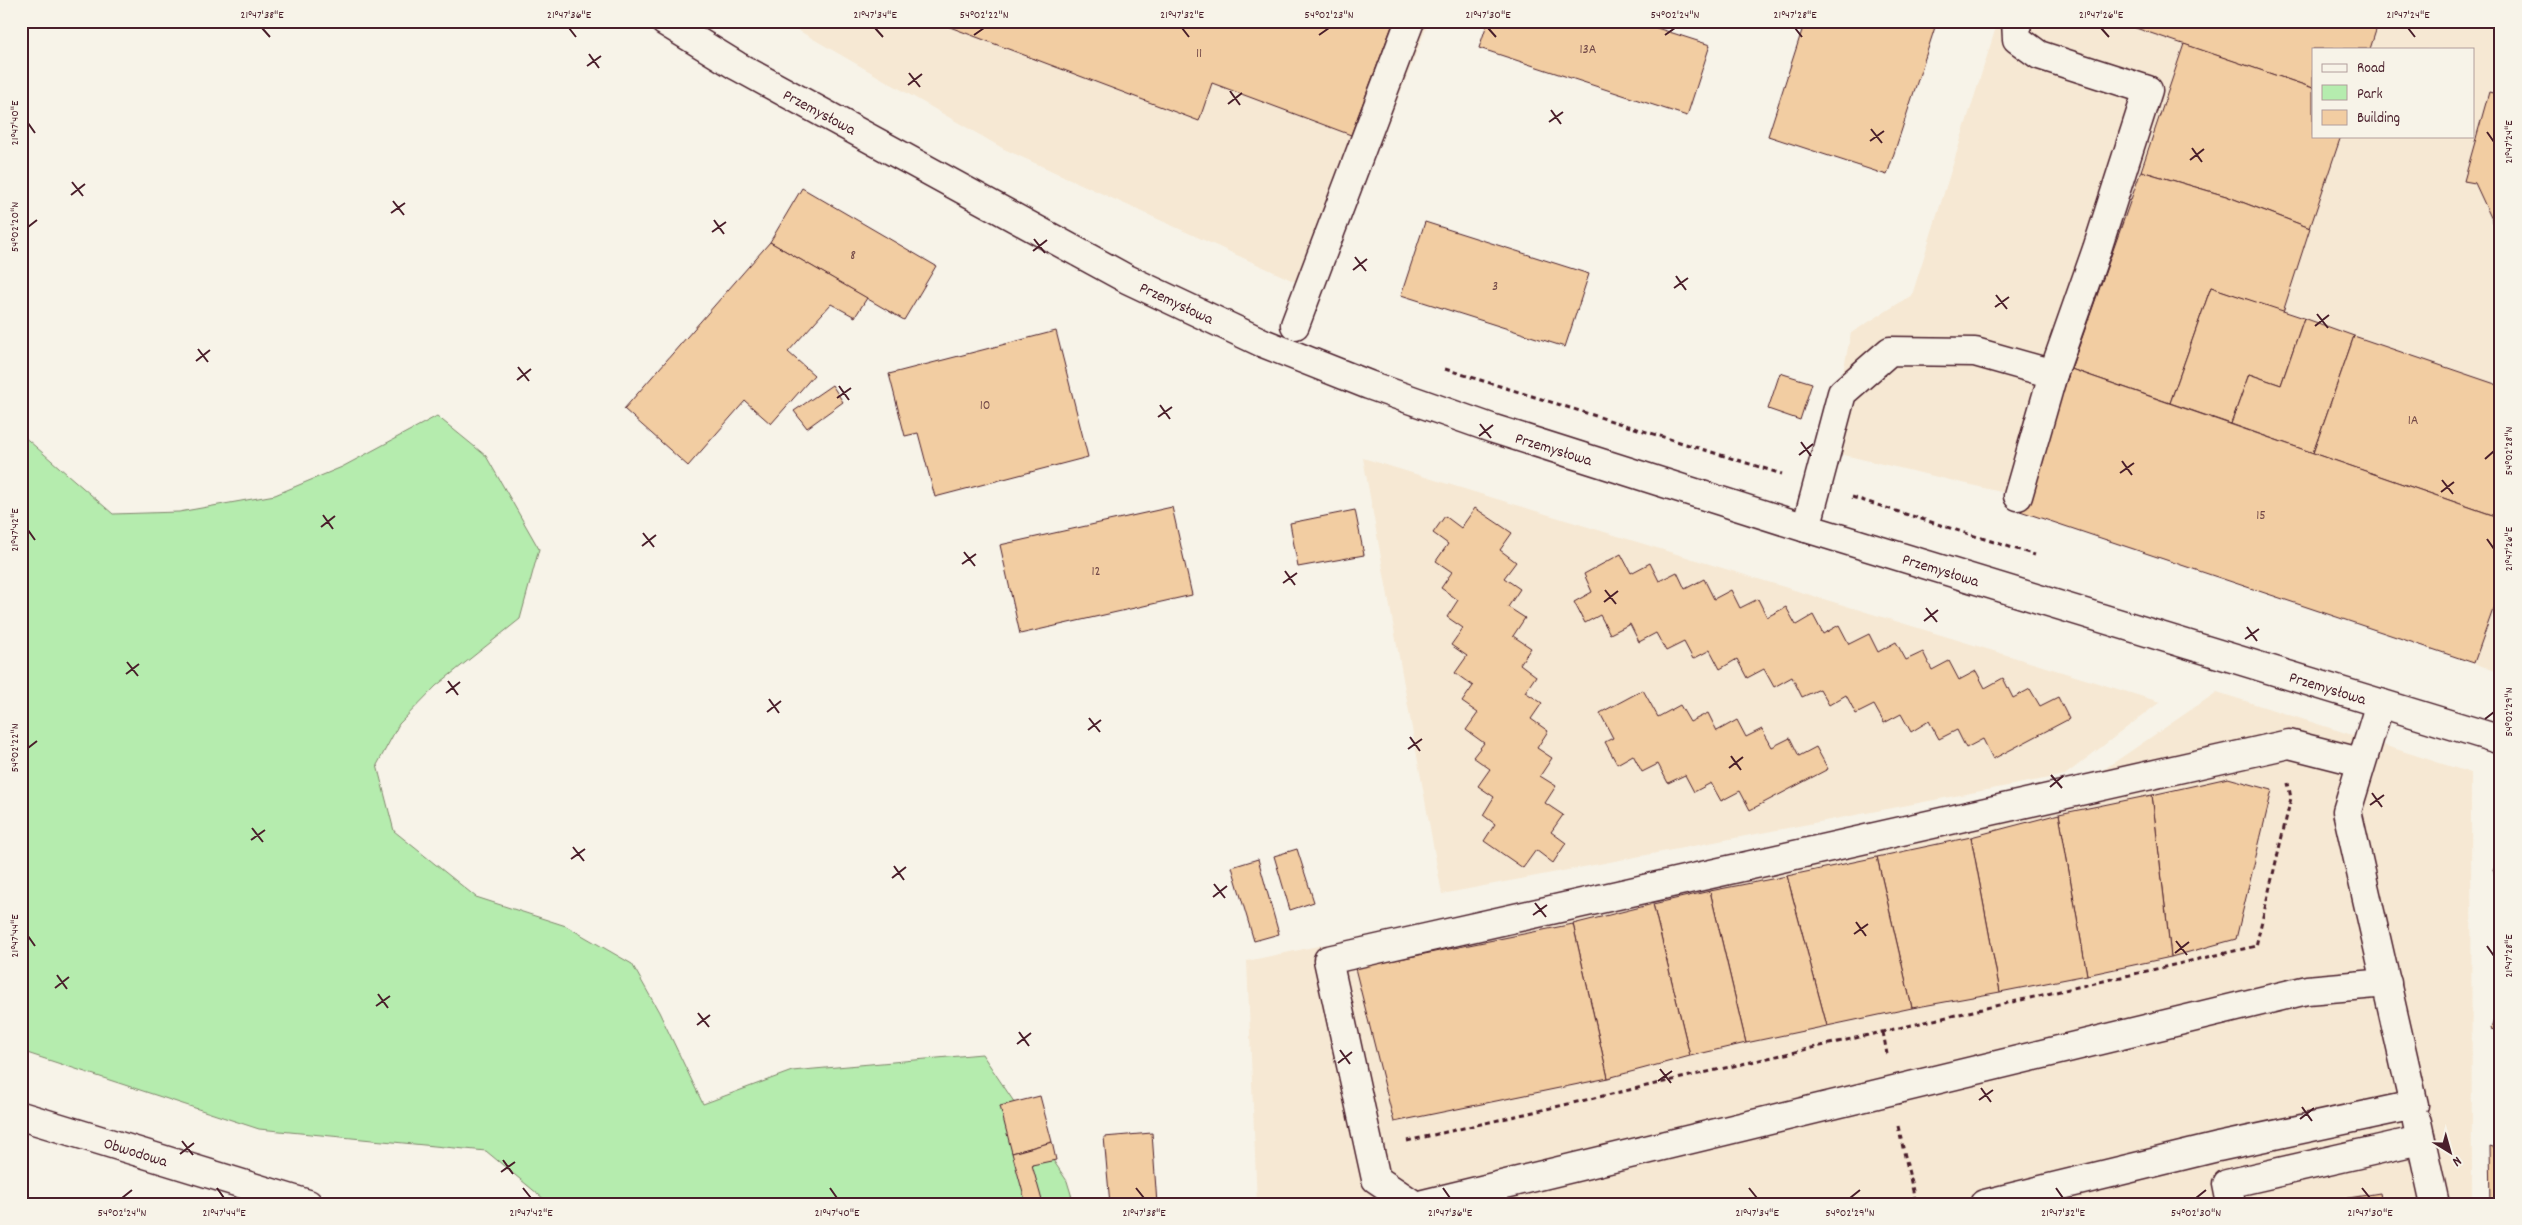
<svg xmlns="http://www.w3.org/2000/svg" width="2522" height="1225" viewBox="0 0 2522 1225" font-family="Dekko,sans-serif">
  <style>
    .built { fill: #f6e8d3; fill-rule: evenodd }
    .green { fill: #b5ecae; stroke: #80866c }
    .building { fill: #f2cda2; stroke: #4a1f2b }
    .lines { fill: none; stroke-linecap: round; stroke-linejoin: round }
    .minor-casing { stroke: #4a1f2b; stroke-width: 31 }
    .major-casing { stroke: #4a1f2b; stroke-width: 31 }
    .path { stroke: #4a1f2b; stroke-width: 3; stroke-dasharray: 5 4; stroke-linecap: butt }
    .minor { stroke: #f7f3e8; stroke-width: 28 }
    .major { stroke: #f7f3e8; stroke-width: 28 }
    .ticks { fill: none; stroke: #4a1f2b; stroke-width: 2 }
    .labels { text-anchor: middle; stroke-width: 5; stroke-linejoin: round; paint-order: stroke }
    .number-label { font-size: 14px; fill: #744a49 }
    .street-label { font-size: 16px; fill: #4a1f2b; stroke: #f7f3e8 }
    .neatline { fill: none; stroke: #4a1f2b; stroke-width: 2 }
    .ticks-label { font-size: 12px; text-anchor: middle; fill: #4a1f2b }
  </style>
  <rect width="100%" height="100%" fill="#f7f3e8"/>
  <filter id="ink" filterUnits="userSpaceOnUse"><feTurbulence type="fractalNoise" baseFrequency=".02" numOctaves="2"/><feDisplacementMap in="SourceGraphic" scale="10" xChannelSelector="R" yChannelSelector="G"/><feConvolveMatrix kernelMatrix="1 2 1 2 8 2 1 2 1" color-interpolation-filters="sRGB"/></filter>
  <g filter="url(#ink)">
    <g class="built">
      <polygon points="782,21 1429,21 1320,293 1004,149"/>
      <path d="M1998 21H2501V673L2018 496 1827 451 1851 333 1912 295ZM2313 49H2473V136H2313Z"/>
      <polygon points="1363,458 2160,702 2065,775 1442,894"/>
      <polygon points="2217,692 2471,773 2472,1204 1257,1204 1247,961 2084,783"/>
    </g>
    <polygon class="green" points="437,416 486,456 539,549 520,619 436,686 399,724 377,765 394,831 476,897 566,926 632,964 659,1012 703,1104 792,1071 982,1054 1067,1181 1074,1204 550,1204 486,1151 259,1129 21,1051 21,434 113,514 179,512 275,495 342,467"/>
    <g class="building">
      <polygon points="934,21 1394,21 1351,135 1212,83 1199,121"/>
      <polygon points="1488,21 1635,21 1710,45 1687,116 1479,48"/>
      <polygon points="1805,21 1937,21 1887,175 1768,136"/>
      <polygon points="2115,21 2379,21 2370,49 2313,49 2313,88"/>
      <polygon points="2184,44 2313,88 2313,136 2341,136 2310,228 2226,196 2141,171"/>
      <polygon points="2489,92 2501,95 2501,239 2475,183 2464,181"/>
      <polygon points="2141,171 2226,196 2310,228 2283,312 2211,287 2170,403 2071,369"/>
      <polygon points="802,188 936,266 904,320 770,242"/>
      <polygon points="1425,222 1589,274 1565,347 1401,295"/>
      <polygon points="770,242 867,298 855,317 831,304 788,352 814,375 771,424 745,401 688,466 624,409"/>
      <polygon points="2211,287 2304,318 2281,385 2249,374 2231,424 2170,403"/>
      <polygon points="2304,318 2354,336 2313,453 2231,424 2249,374 2281,385"/>
      <polygon points="1056,331 1088,457 935,497 918,433 905,436 889,374"/>
      <polygon points="2354,336 2501,386 2501,518 2313,453"/>
      <polygon points="2071,369 2501,518 2501,587 2474,663 2020,511"/>
      <polygon points="1780,373 1812,383 1800,420 1768,409"/>
      <polygon points="832,385 843,402 807,428 794,411"/>
      <polygon points="1172,507 1192,595 1020,634 1000,545"/>
      <polygon points="1475,508 1512,533 1500,550 1516,562 1504,578 1520,589 1508,607 1525,618 1513,636 1531,648 1520,664 1536,676 1525,692 1542,703 1531,719 1548,731 1537,748 1552,758 1540,776 1556,786 1545,803 1563,815 1551,832 1566,843 1553,863 1536,850 1523,868 1484,841 1495,824 1483,815 1494,797 1478,786 1490,769 1473,757 1484,743 1466,730 1478,713 1462,702 1473,686 1455,673 1467,656 1451,645 1463,628 1447,617 1458,600 1441,588 1452,572 1436,561 1448,544 1433,533 1445,516 1461,528"/>
      <polygon points="1355,510 1364,555 1298,567 1290,523"/>
      <polygon points="1621,554 1631,573 1650,563 1659,581 1677,572 1685,589 1704,579 1714,599 1731,590 1740,608 1758,599 1767,617 1786,607 1796,625 1813,615 1823,634 1839,625 1849,644 1869,634 1878,652 1896,642 1906,660 1923,652 1932,670 1949,661 1959,680 1976,671 1985,688 2003,678 2013,698 2030,689 2040,706 2058,697 2069,719 1993,759 1983,739 1966,748 1957,730 1939,739 1929,721 1911,732 1901,714 1884,723 1874,705 1856,714 1846,695 1829,705 1820,689 1802,697 1792,677 1774,687 1764,669 1747,678 1737,659 1720,669 1710,650 1693,659 1684,642 1666,651 1656,633 1639,642 1630,624 1610,634 1600,615 1585,623 1574,602 1592,592 1584,574"/>
      <polygon points="1643,690 1658,717 1680,705 1690,722 1708,713 1717,731 1737,720 1746,737 1762,729 1772,747 1790,738 1799,756 1816,747 1828,769 1750,810 1740,791 1721,801 1711,783 1694,792 1685,775 1668,783 1658,764 1642,772 1633,755 1617,764 1605,742 1613,738 1600,713"/>
      <polygon points="2228,778 2272,790 2236,939 2171,957 2152,795"/>
      <polygon points="2152,795 2171,957 2087,975 2059,814"/>
      <polygon points="2059,814 2087,975 2000,992 1971,837"/>
      <polygon points="1971,837 2000,992 1912,1008 1877,857"/>
      <polygon points="1297,849 1314,902 1290,910 1274,856"/>
      <polygon points="2501,849 2501,894 2496,892 2494,869"/>
      <polygon points="1877,857 1912,1008 1827,1026 1787,876"/>
      <polygon points="1258,859 1279,934 1254,941 1232,867"/>
      <polygon points="1787,876 1827,1026 1746,1043 1710,891"/>
      <polygon points="1710,891 1746,1043 1690,1056 1653,904"/>
      <polygon points="1653,904 1690,1056 1608,1078 1573,924"/>
      <polygon points="1573,924 1608,1078 1394,1122 1355,968"/>
      <polygon points="2501,997 2501,1032 2491,1029"/>
      <polygon points="1040,1096 1052,1142 1012,1153 1000,1106"/>
      <polygon points="1152,1133 1157,1204 1110,1204 1104,1137"/>
      <polygon points="2501,1133 2501,1204 2491,1204 2490,1146 2496,1148"/>
      <polygon points="1052,1142 1056,1160 1032,1165 1043,1204 1026,1204 1012,1153"/>
      <polygon points="2380,1193 2382,1204 2311,1204"/>
    </g>
    <g class="lines">
      <defs>
        <g id="minor">
          <polyline points="664,21 737,66 1127,279 1263,343 1369,385 1494,429 1806,528 2501,740"/>
          <polyline points="2016,21 2017,39 2039,55 2148,90 2097,249 2053,374 2018,496"/>
          <polyline points="1295,325 1410,21"/>
          <polyline points="1806,528 1842,393 1890,351 1975,352 2053,374"/>
          <polyline points="2417,1122 2435,1204"/>
          <polyline points="1413,1204 1376,1179 1328,960 2289,744 2360,762"/>
          <polyline points="1423,1204 2307,990 2387,983"/>
          <polyline points="1984,1204 2218,1147 2414,1105 2347,811 2380,703"/>
          <polyline points="2231,1204 2227,1184 2420,1140"/>
        </g>
        <polyline id="major" points="21,1116 308,1204"/>
      </defs>
      <use href="#minor" class="minor-casing"/>
      <use href="#major" class="major-casing"/>
      <g class="path">
        <polyline points="1445,369 1782,474"/>
        <polyline points="1852,497 2035,555"/>
        <polyline points="1883,1032 1887,1054"/>
        <polyline points="1898,1126 1916,1204"/>
        <polyline points="1407,1141 2256,946 2291,798 2288,783"/>
      </g>
      <use href="#minor" class="minor"/>
      <use href="#major" class="major"/>
    </g>
  </g>
  <path class="ticks" d="M262 28 270 37M569 28 576 37M875 28 883 37M1182 28 1189 37M1488 28 1496 37M1795 28 1802 37M2101 28 2109 37M2408 28 2415 37M974 35 984 28M1319 35 1329 28M1665 35 1675 28M589 54 599 68M587 66 601 56M909 73 920 87M908 85 922 74M1230 91 1240 105M1228 104 1242 93M1551 110 1561 124M1549 122 1563 112M28 123 35 133M1871 129 1882 143M2487 132 2494 142M1870 141 1884 131M2192 148 2202 162M2190 160 2204 149M72 182 83 196M71 195 85 184M393 201 404 215M391 213 405 203M714 220 724 234M28 227 37 220M712 232 726 222M1034 239 1045 253M1033 251 1047 240M1355 257 1366 271M1353 270 1367 259M1676 276 1686 290M1674 288 1688 278M1996 295 2007 309M1995 307 2009 297M2317 314 2328 328M2315 326 2329 315M198 349 208 362M196 361 210 350M518 367 529 381M517 380 531 369M839 386 849 400M837 398 851 388M1160 405 1170 419M1158 417 1172 407M1480 424 1491 438M1479 436 1493 425M1801 442 1811 456M1799 455 1813 444M2485 459 2494 451M2122 461 2132 475M2120 473 2134 463M2442 480 2453 494M2441 492 2454 482M323 515 333 529M321 527 335 516M28 530 35 540M643 533 654 547M2487 539 2494 549M642 546 656 535M964 552 975 566M962 564 976 554M1285 571 1295 585M1283 583 1297 573M1605 590 1616 604M1604 602 1618 591M1926 608 1937 622M1924 621 1938 610M2247 627 2257 641M2245 639 2259 629M127 662 138 676M126 674 139 664M448 681 458 695M446 693 460 682M769 699 779 713M767 712 781 701M1089 718 1100 732M2485 719 2494 712M1088 730 1101 720M1410 737 1420 751M28 748 37 741M1408 749 1422 739M1731 756 1741 770M1729 768 1743 757M2051 775 2062 788M2050 787 2063 776M2372 793 2382 807M2370 805 2384 795M252 828 263 842M251 840 265 830M573 847 584 861M571 859 585 849M894 866 904 880M892 878 906 867M1214 884 1225 898M1213 897 1227 886M1535 903 1546 917M1533 915 1547 905M1856 922 1866 936M1854 934 1868 924M28 936 35 946M2176 941 2187 955M2487 946 2494 956M2175 953 2189 942M57 975 67 989M55 988 69 977M378 994 388 1008M376 1006 390 996M698 1013 709 1027M697 1025 710 1015M1019 1032 1029 1046M1017 1044 1031 1033M1340 1050 1350 1064M1338 1063 1352 1052M1660 1069 1671 1083M1658 1081 1672 1071M1981 1088 1991 1102M1979 1100 1993 1090M2302 1107 2312 1121M2300 1119 2314 1108M182 1141 193 1155M180 1154 194 1143M503 1160 513 1174M501 1172 515 1162M217 1188 224 1198M523 1188 531 1198M830 1188 837 1198M1136 1188 1144 1198M1443 1188 1450 1198M1749 1188 1757 1198M2056 1188 2063 1198M2362 1188 2370 1198M122 1198 132 1190M1850 1198 1860 1190M2196 1198 2206 1190"/>
  <g class="labels">
    <g class="number-label">
      <text x="1588" y="53">13A</text>
      <text x="1199" y="57">11</text>
      <text x="853" y="259">8</text>
      <text x="1495" y="290">3</text>
      <text x="985" y="409">10</text>
      <text x="2413" y="424">1A</text>
      <text x="2261" y="519">15</text>
      <text x="1096" y="575">12</text>
    </g>
    <g class="street-label">
      <text transform="translate(820 111) rotate(28)" y="6">Przemysłowa</text>
      <text transform="translate(1177 302) rotate(25)" y="6">Przemysłowa</text>
      <text transform="translate(1554 448) rotate(17)" y="6">Przemysłowa</text>
      <text transform="translate(1941 569) rotate(17)" y="6">Przemysłowa</text>
      <text transform="translate(2328 687) rotate(17)" y="6">Przemysłowa</text>
      <text transform="translate(136 1151) rotate(17)" y="6">Obwodowa</text>
    </g>
  </g>
  <rect width="2522" height="1225" fill="none" stroke="#f7f3e8" stroke-width="55"/>
  <rect x="2312" y="48" width="162" height="90" fill="#f7f3e8" stroke="#b29e9c"/>
  <rect x="2322" y="64" width="25" height="8" fill="#f7f3e8" stroke="#b29e9c"/>
  <text x="2357" y="72" font-size="15" fill="#4a1f2b">Road</text>
  <rect x="2322" y="85" width="25" height="15" fill="#b5ecae" stroke="#b29e9c"/>
  <text x="2357" y="98" font-size="15" fill="#4a1f2b">Park</text>
  <rect x="2322" y="110" width="25" height="15" fill="#f2cda2" stroke="#b29e9c"/>
  <text x="2357" y="122" font-size="15" fill="#4a1f2b">Building</text>
  <g transform="translate(2450 1152) rotate(143)" stroke="#f7f3e8" stroke-width="4" paint-order="stroke">
  <path d="M0-4L9 19L0 12L-9 19Z" fill="#4a1f2b"/>
  <text y="-8" font-size="14" font-weight="bold" text-anchor="middle" fill="#4a1f2b">N</text>
  </g>
  <rect x="28" y="28" width="2466" height="1170" class="neatline"/>
  <g class="ticks-label">
    <text x="262" y="18">21°47'38"E</text>
    <text x="569" y="18">21°47'36"E</text>
    <text x="875" y="18">21°47'34"E</text>
    <text x="984" y="18">54°02'22"N</text>
    <text x="1182" y="18">21°47'32"E</text>
    <text x="1329" y="18">54°02'23"N</text>
    <text x="1488" y="18">21°47'30"E</text>
    <text x="1675" y="18">54°02'24"N</text>
    <text x="1795" y="18">21°47'28"E</text>
    <text x="2101" y="18">21°47'26"E</text>
    <text x="2408" y="18">21°47'24"E</text>
    <text transform="translate(14 123) rotate(-90)" y="4">21°47'40"E</text>
    <text transform="translate(2508 142) rotate(-90)" y="4">21°47'24"E</text>
    <text transform="translate(14 227) rotate(-90)" y="4">54°02'20"N</text>
    <text transform="translate(2508 451) rotate(-90)" y="4">54°02'28"N</text>
    <text transform="translate(14 530) rotate(-90)" y="4">21°47'42"E</text>
    <text transform="translate(2508 549) rotate(-90)" y="4">21°47'26"E</text>
    <text transform="translate(2508 712) rotate(-90)" y="4">54°02'29"N</text>
    <text transform="translate(14 748) rotate(-90)" y="4">54°02'22"N</text>
    <text transform="translate(14 936) rotate(-90)" y="4">21°47'44"E</text>
    <text transform="translate(2508 956) rotate(-90)" y="4">21°47'28"E</text>
    <text x="122" y="1216">54°02'24"N</text>
    <text x="224" y="1216">21°47'44"E</text>
    <text x="531" y="1216">21°47'42"E</text>
    <text x="837" y="1216">21°47'40"E</text>
    <text x="1144" y="1216">21°47'38"E</text>
    <text x="1450" y="1216">21°47'36"E</text>
    <text x="1757" y="1216">21°47'34"E</text>
    <text x="1850" y="1216">54°02'29"N</text>
    <text x="2063" y="1216">21°47'32"E</text>
    <text x="2196" y="1216">54°02'30"N</text>
    <text x="2370" y="1216">21°47'30"E</text>
  </g>
</svg>
